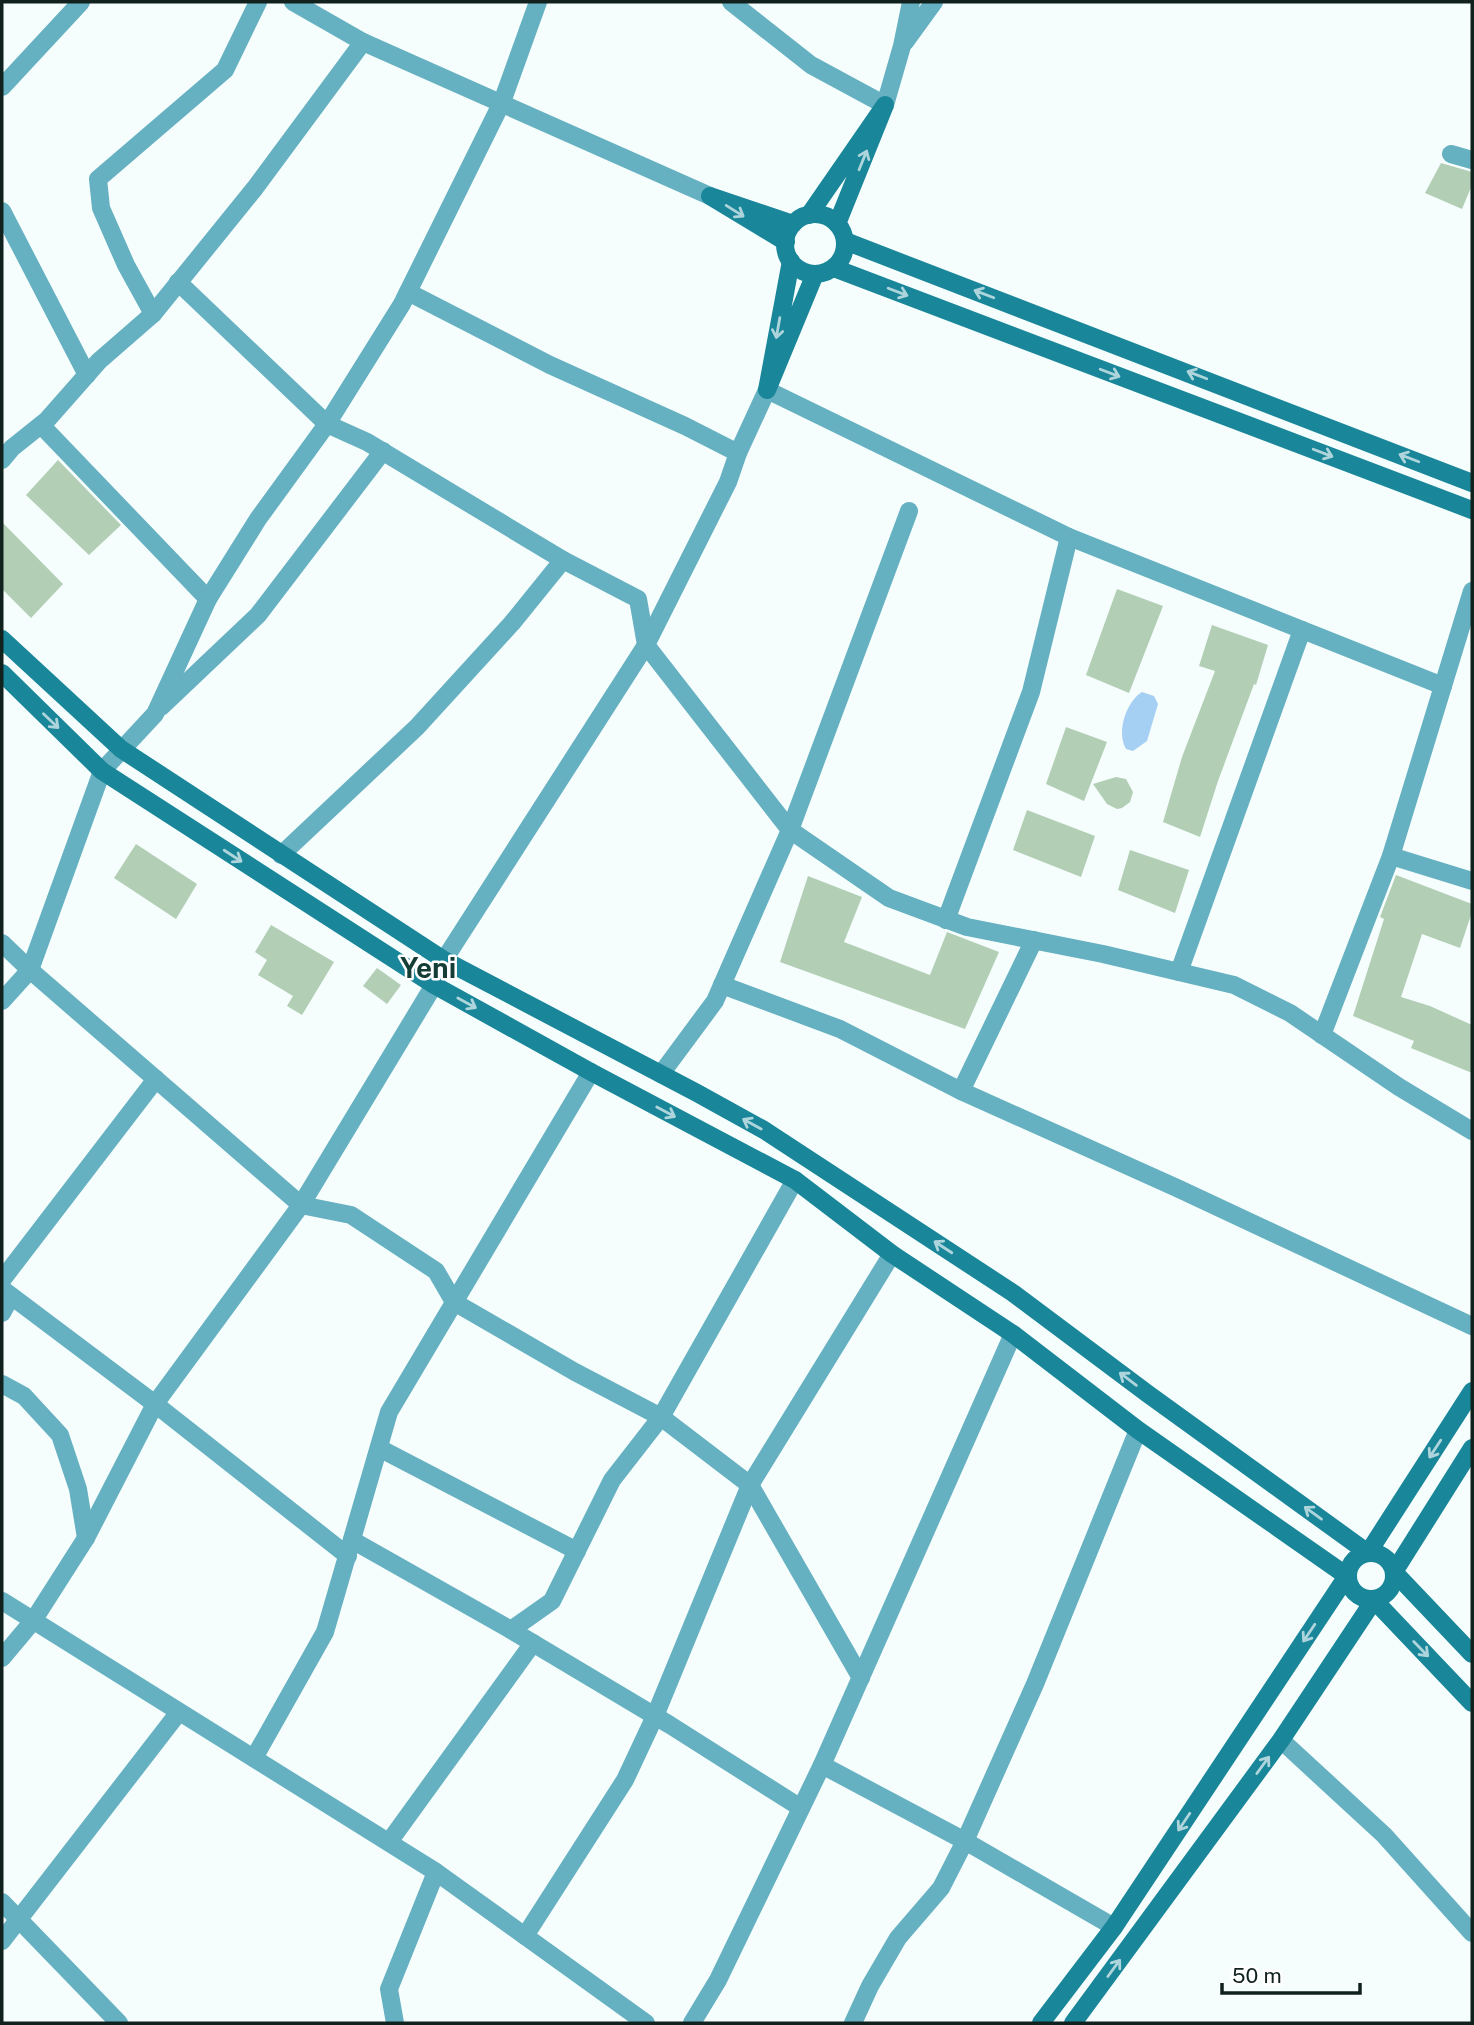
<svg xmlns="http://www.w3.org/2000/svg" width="1474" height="2025" viewBox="0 0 1474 2025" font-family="'Public Sans',sans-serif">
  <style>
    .water { fill: #a6cff4 }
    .building { fill: #b2cfb6 }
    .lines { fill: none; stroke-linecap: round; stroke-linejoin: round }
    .minor { stroke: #65b0c1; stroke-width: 18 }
    .secondary { stroke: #1a869a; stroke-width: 18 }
    .oneway { stroke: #afd5dc }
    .labels { text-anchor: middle; stroke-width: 5; stroke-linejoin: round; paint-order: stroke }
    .district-label { font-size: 28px; font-weight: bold; fill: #143d36; stroke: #fff }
  </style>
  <rect width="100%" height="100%" fill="#f5fefc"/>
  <path class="water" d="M1142 692 1154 696 1158 704 1147 741 1133 751 1126 749C1116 732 1126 702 1142 692Z"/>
  <g class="building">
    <polygon points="1441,163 1472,172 1472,185 1462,209 1425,193"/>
    <polygon points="58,460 121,525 89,555 26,495"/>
    <polygon points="2,522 63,584 31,618 2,589"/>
    <polygon points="1117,589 1163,606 1129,693 1086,675"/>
    <polygon points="1212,625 1268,645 1256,685 1254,684 1218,781 1200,837 1163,822 1182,757 1215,671 1199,666"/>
    <polygon points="1066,727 1107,742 1084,801 1046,784"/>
    <polygon points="1116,777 1126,779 1133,792 1130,802 1122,808 1117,809 1107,804 1093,784"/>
    <polygon points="1027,810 1095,836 1081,877 1013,850"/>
    <polygon points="136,844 197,884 176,919 114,878"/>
    <polygon points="1130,850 1189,870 1175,913 1118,890"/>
    <polygon points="1396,875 1472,904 1472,912 1460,948 1422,934 1401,997 1430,1006 1472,1025 1472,1073 1411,1048 1414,1041 1353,1016 1384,919 1380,917"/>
    <polygon points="808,876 862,897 844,942 930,975 947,932 999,952 965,1029 780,962"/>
    <polygon points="271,925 334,962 302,1015 287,1006 293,996 258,975 267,960 255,952"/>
    <polygon points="377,968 401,985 387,1004 363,986"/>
  </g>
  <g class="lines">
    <g class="minor">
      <polyline points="731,2 811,65 885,105 902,46 911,2"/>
      <polyline points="363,42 710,196"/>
      <polyline points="905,42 934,2"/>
      <polyline points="2,87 81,2"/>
      <polyline points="1451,154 1472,160"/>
      <polyline points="2,211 87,375"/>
      <polyline points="178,282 327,424 367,442 563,560 638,599 646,645 790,830 889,898 967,927 1103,954 1234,985 1290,1013 1399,1087 1472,1131"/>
      <polyline points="408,292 550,365 685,426 738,453"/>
      <polyline points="153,314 126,265 101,208 98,179 225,70 258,2"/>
      <polyline points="41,425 208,599"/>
      <polyline points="2,460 12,448 47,420 99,361 153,314 255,188 363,42 293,2"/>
      <polyline points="161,707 258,615 383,451"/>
      <polyline points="281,855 417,727 512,623 563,560"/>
      <polyline points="1391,856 1472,591"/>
      <polyline points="946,920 1031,692 1069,537"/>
      <polyline points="2,943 30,970 301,1205 351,1215 436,1271 454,1302 575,1372 661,1417 750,1485 861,1678"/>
      <polyline points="1179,972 1302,630"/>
      <polyline points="722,985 840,1029 961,1091 1177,1188 1472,1326"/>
      <polyline points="2,1001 30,970 102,771 155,714 208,599 258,519 327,424 402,304 502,102 538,2"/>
      <polyline points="1322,1035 1391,856 1472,881"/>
      <polyline points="661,1074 715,1001 790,830 909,511"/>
      <polyline points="961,1091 1034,940"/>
      <polyline points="2,1280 156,1079"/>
      <polyline points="2,1289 155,1404 348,1556"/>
      <polyline points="2,1313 11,1296"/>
      <polyline points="2,1384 24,1396 60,1435 78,1489 86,1538"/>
      <polyline points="379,1448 577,1551"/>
      <polyline points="352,1540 511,1630 552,1601 612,1480 661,1417 795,1180"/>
      <polyline points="2,1601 436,1872 646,2023"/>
      <polyline points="511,1630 670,1725 801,1808"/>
      <polyline points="2,1658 33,1621 86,1538 155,1404 301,1205 434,985 444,960 646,645 728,482 738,453 767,390 1069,537 1443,686"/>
      <polyline points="1281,1740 1384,1835 1472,1933"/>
      <polyline points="254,1758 325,1632 389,1412 591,1072"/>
      <polyline points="822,1765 965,1841 1114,1927"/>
      <polyline points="389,1842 533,1643"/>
      <polyline points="2,1902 119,2023"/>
      <polyline points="525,1936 625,1780 655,1716 750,1485 892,1254"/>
      <polyline points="2,1941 179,1712"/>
      <polyline points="395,2023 389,1989 436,1872"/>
      <polyline points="692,2023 718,1980 822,1765 1013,1334"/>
      <polyline points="853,2023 870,1986 898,1938 941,1888 965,1841 1035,1684 1138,1430"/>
    </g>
    <g class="secondary">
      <circle cx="815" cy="244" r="30"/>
      <polyline points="809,215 885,105 837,224"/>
      <polyline points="845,241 1472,483"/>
      <polyline points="786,242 710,196 793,224"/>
      <polyline points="791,261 767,390 815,274"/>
      <polyline points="834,268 1472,510"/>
      <polyline points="2,639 121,749 444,960 697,1093 764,1130 1013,1293 1148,1394 1368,1553 1472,1391"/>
      <polyline points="2,673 102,771 434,985 591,1072 795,1180 892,1254 1013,1334 1138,1430 1347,1576 1114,1927 1041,2023"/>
      <polyline points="1472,1448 1394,1572 1472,1654"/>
      <circle cx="1371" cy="1576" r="23"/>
      <polyline points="1073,2023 1281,1740 1374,1600 1472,1703"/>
    </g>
  </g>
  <defs><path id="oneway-shaft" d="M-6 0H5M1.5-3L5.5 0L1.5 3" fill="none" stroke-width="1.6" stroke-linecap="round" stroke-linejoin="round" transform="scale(1.75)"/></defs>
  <g class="oneway">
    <use href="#oneway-shaft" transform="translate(863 160) rotate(-68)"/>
    <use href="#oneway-shaft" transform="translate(735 211) rotate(32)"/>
    <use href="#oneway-shaft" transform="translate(898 292) rotate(21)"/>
    <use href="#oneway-shaft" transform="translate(984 294) rotate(-159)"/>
    <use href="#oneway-shaft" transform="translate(778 328) rotate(100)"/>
    <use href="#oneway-shaft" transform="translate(1110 373) rotate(21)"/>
    <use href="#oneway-shaft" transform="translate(1197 375) rotate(-159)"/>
    <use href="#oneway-shaft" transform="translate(1323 453) rotate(21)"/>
    <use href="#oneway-shaft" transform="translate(1409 458) rotate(-159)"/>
    <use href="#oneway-shaft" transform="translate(51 721) rotate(44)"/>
    <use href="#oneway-shaft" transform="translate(233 856) rotate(33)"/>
    <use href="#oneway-shaft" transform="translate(467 1003) rotate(29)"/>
    <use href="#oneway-shaft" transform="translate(666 1112) rotate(28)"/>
    <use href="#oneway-shaft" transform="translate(752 1124) rotate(-151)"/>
    <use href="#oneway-shaft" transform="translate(943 1247) rotate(-147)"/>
    <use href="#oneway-shaft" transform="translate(1128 1379) rotate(-143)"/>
    <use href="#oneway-shaft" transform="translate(1435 1449) rotate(123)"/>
    <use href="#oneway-shaft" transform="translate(1313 1513) rotate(-144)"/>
    <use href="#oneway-shaft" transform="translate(1309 1633) rotate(124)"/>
    <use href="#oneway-shaft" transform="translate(1421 1649) rotate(46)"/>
    <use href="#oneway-shaft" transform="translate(1263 1765) rotate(-54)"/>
    <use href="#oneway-shaft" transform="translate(1184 1822) rotate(124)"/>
    <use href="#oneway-shaft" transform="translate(1114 1968) rotate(-54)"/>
  </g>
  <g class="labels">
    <g class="district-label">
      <text x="428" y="978">Yeni</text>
    </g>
  </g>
  <rect width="1474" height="2025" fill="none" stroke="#10211e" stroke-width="7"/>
  <path d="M1222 1983v10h138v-10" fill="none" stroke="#10211e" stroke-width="3.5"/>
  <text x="1232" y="1983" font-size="21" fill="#10211e" stroke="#ffffff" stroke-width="5" paint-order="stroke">50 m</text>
</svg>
